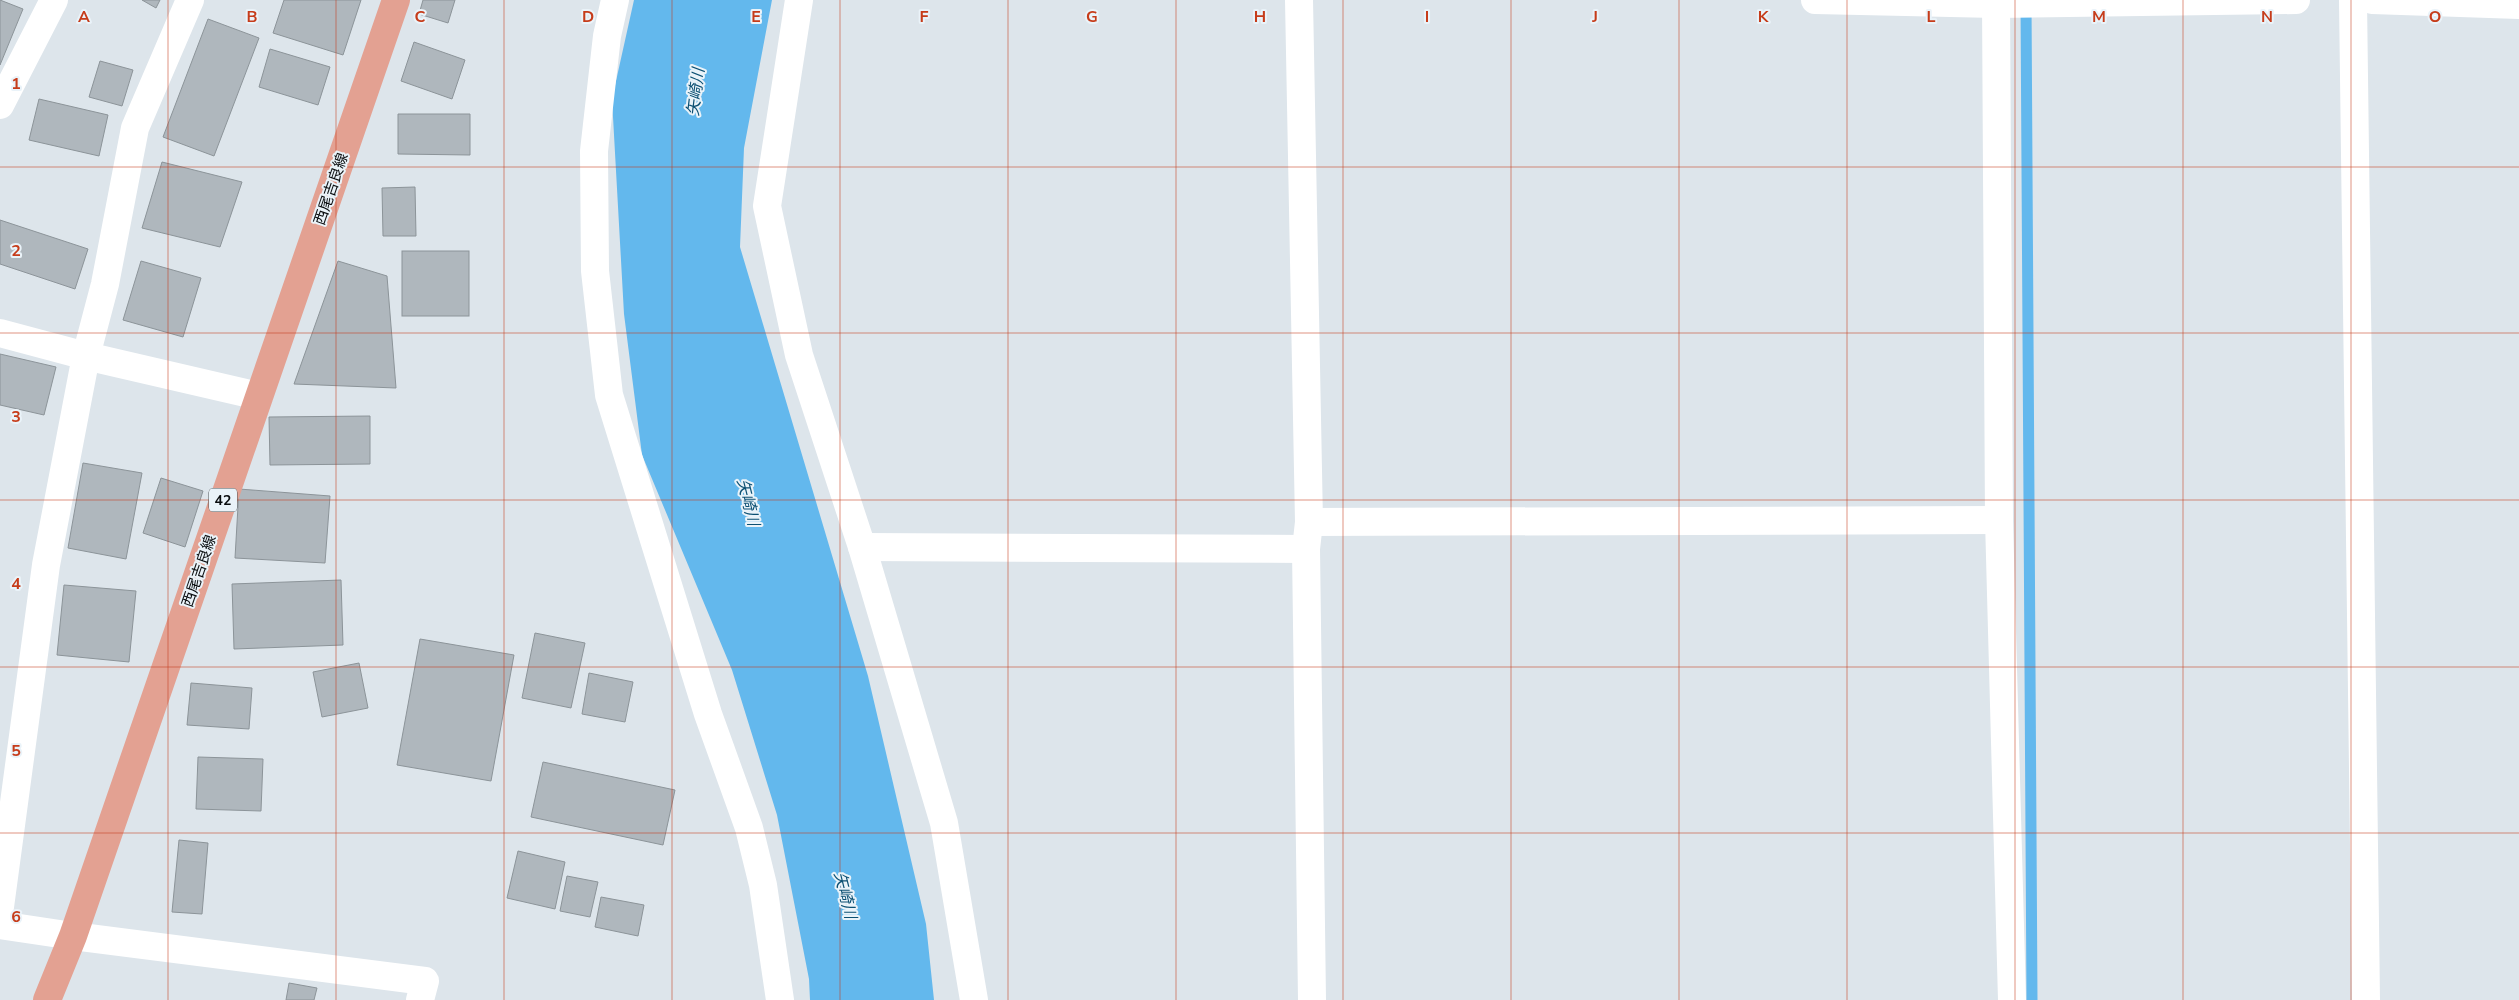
<svg xmlns="http://www.w3.org/2000/svg" width="2519" height="1000" viewBox="0 0 2519 1000" font-family="'Nunito Sans','Noto Sans JP',sans-serif">
  <style>
    .water { fill: #63b8ed }
    .lines { fill: none; stroke-linecap: round; stroke-linejoin: round }
    .stream { stroke: #63b8ed; stroke-width: 11 }
    .building { fill: #afb7bd; stroke: #8c9499 }
    .street { stroke: #fff; stroke-width: 28 }
    .secondary { stroke: #fff; stroke-width: 28 }
    .primary { stroke: #e3a192; stroke-width: 28 }
    .grid { fill: none; stroke: #c63c1a; stroke-width: 1; stroke-opacity: 0.55 }
    .labels { text-anchor: middle; stroke-width: 4; stroke-linejoin: round; paint-order: stroke }
    .shield { fill: #eaf3f9; stroke: #4d5255; stroke-width: 1 }
    .shield-label { font-size: 14px; font-weight: bold; fill: #0a0d0f }
    .street-label { font-size: 15px; fill: #0a0d0f; stroke: #eaf3f9 }
    .water-label { font-size: 16px; font-style: italic; fill: #0c5073; stroke: #eaf3f9 }
    .grid-label { font-size: 16px; text-anchor: middle; font-weight: bold; fill: #c63c1a; stroke: #eaf3f9; stroke-width: 4; stroke-linejoin: round; paint-order: stroke }
  </style>
  <rect width="100%" height="100%" fill="#dde5eb"/>
  <polygon class="water" points="634,0 772,0 744,148 740,247 868,676 926,924 934,1000 810,1000 809,979 777,815 732,670 642,455 624,314 612,99"/>
  <g class="lines">
    <polyline class="stream" points="2026,2 2032,1000"/>
  </g>
  <g class="building">
    <polygon points="0,0 23,9 0,65"/>
    <polygon points="142,0 160,0 156,8"/>
    <polygon points="284,0 361,0 343,55 273,33"/>
    <polygon points="423,0 455,0 448,23 419,14"/>
    <polygon points="208,19 259,38 214,156 163,137"/>
    <polygon points="414,42 465,60 452,99 401,81"/>
    <polygon points="270,49 330,67 318,105 259,87"/>
    <polygon points="100,61 133,70 122,106 89,97"/>
    <polygon points="39,99 108,115 99,156 29,140"/>
    <polygon points="398,114 470,114 470,155 398,154"/>
    <polygon points="162,162 242,182 220,247 142,228"/>
    <polygon points="415,187 416,236 383,236 382,188"/>
    <polygon points="0,220 88,249 75,289 0,264"/>
    <rect x="402" y="251" width="67" height="65"/>
    <polygon points="141,261 201,278 183,337 123,320"/>
    <polygon points="338,261 387,276 396,388 294,384"/>
    <polygon points="0,354 56,367 44,415 0,405"/>
    <polygon points="370,416 370,464 270,465 269,417"/>
    <polygon points="83,463 142,473 126,559 68,548"/>
    <polygon points="161,478 203,491 185,547 143,533"/>
    <polygon points="239,489 330,496 325,563 235,558"/>
    <polygon points="341,580 343,645 234,649 232,584"/>
    <polygon points="64,585 136,591 129,662 57,655"/>
    <polygon points="535,633 585,643 571,708 522,698"/>
    <polygon points="420,639 514,655 491,781 397,765"/>
    <polygon points="359,663 368,708 322,717 313,672"/>
    <polygon points="589,673 633,682 625,722 582,714"/>
    <polygon points="191,683 252,688 249,729 187,725"/>
    <polygon points="198,757 263,759 261,811 196,809"/>
    <polygon points="543,762 675,790 663,845 531,817"/>
    <polygon points="179,840 208,843 202,914 172,912"/>
    <polygon points="518,851 565,862 555,909 507,898"/>
    <polygon points="567,876 598,882 590,917 560,911"/>
    <polygon points="601,897 644,905 638,936 595,927"/>
    <polygon points="289,983 317,988 314,1000 286,1000"/>
  </g>
  <g class="lines">
    <g class="street">
      <polyline points="615,0 607,36 594,151 595,271 609,395 708,714 749,828 763,885 780,1000"/>
      <polyline points="799,0 767,206 799,355 862,547 944,823 974,1000"/>
      <polyline points="1299,0 1309,522 1306,549 1312,1000"/>
      <polyline points="1815,0 1996,4 2296,0"/>
      <polyline points="1996,0 1999,520 2012,1000"/>
      <polyline points="2353,0 2366,1000"/>
      <polyline points="2372,0 2519,5"/>
      <polyline points="0,105 54,0"/>
      <polyline points="0,333 86,356 259,396"/>
      <polyline points="1309,522 1999,520"/>
      <polyline points="862,547 1306,549"/>
      <polyline points="0,907 46,565 86,356 105,284 135,128 190,0"/>
      <polyline points="73,936 425,981 420,1000"/>
    </g>
    <polyline class="secondary" points="0,925 73,936"/>
    <polyline class="primary" points="47,1000 73,936 396,0"/>
  </g>
  <path class="grid" d="M168 0V1000M336 0V1000M504 0V1000M672 0V1000M840 0V1000M1008 0V1000M1176 0V1000M1343 0V1000M1511 0V1000M1679 0V1000M1847 0V1000M2015 0V1000M2183 0V1000M2351 0V1000M0 167H2519M0 333H2519M0 500H2519M0 667H2519M0 833H2519"/>
  <g class="labels">
    <rect class="shield" x="209" y="488.5" width="28" height="23" rx="4"/>
    <g class="shield-label">
      <text x="223" y="505">42</text>
    </g>
    <g class="street-label">
      <text transform="translate(331 189) rotate(-71)" y="5">西尾吉良線</text>
      <text transform="translate(199 571) rotate(-71)" y="5">西尾吉良線</text>
    </g>
    <g class="water-label">
      <text transform="translate(695 92) rotate(-83)" y="6">矢崎川</text>
      <text transform="translate(749 502) rotate(76)" y="6">矢崎川</text>
      <text transform="translate(846 895) rotate(76)" y="6">矢崎川</text>
    </g>
  </g>
  <g class="grid-label">
    <text x="84" y="22">A</text>
    <text x="252" y="22">B</text>
    <text x="420" y="22">C</text>
    <text x="588" y="22">D</text>
    <text x="756" y="22">E</text>
    <text x="924" y="22">F</text>
    <text x="1092" y="22">G</text>
    <text x="1260" y="22">H</text>
    <text x="1427" y="22">I</text>
    <text x="1595" y="22">J</text>
    <text x="1763" y="22">K</text>
    <text x="1931" y="22">L</text>
    <text x="2099" y="22">M</text>
    <text x="2267" y="22">N</text>
    <text x="2435" y="22">O</text>
    <text x="16" y="89">1</text>
    <text x="16" y="256">2</text>
    <text x="16" y="422">3</text>
    <text x="16" y="589">4</text>
    <text x="16" y="756">5</text>
    <text x="16" y="922">6</text>
  </g>
</svg>
